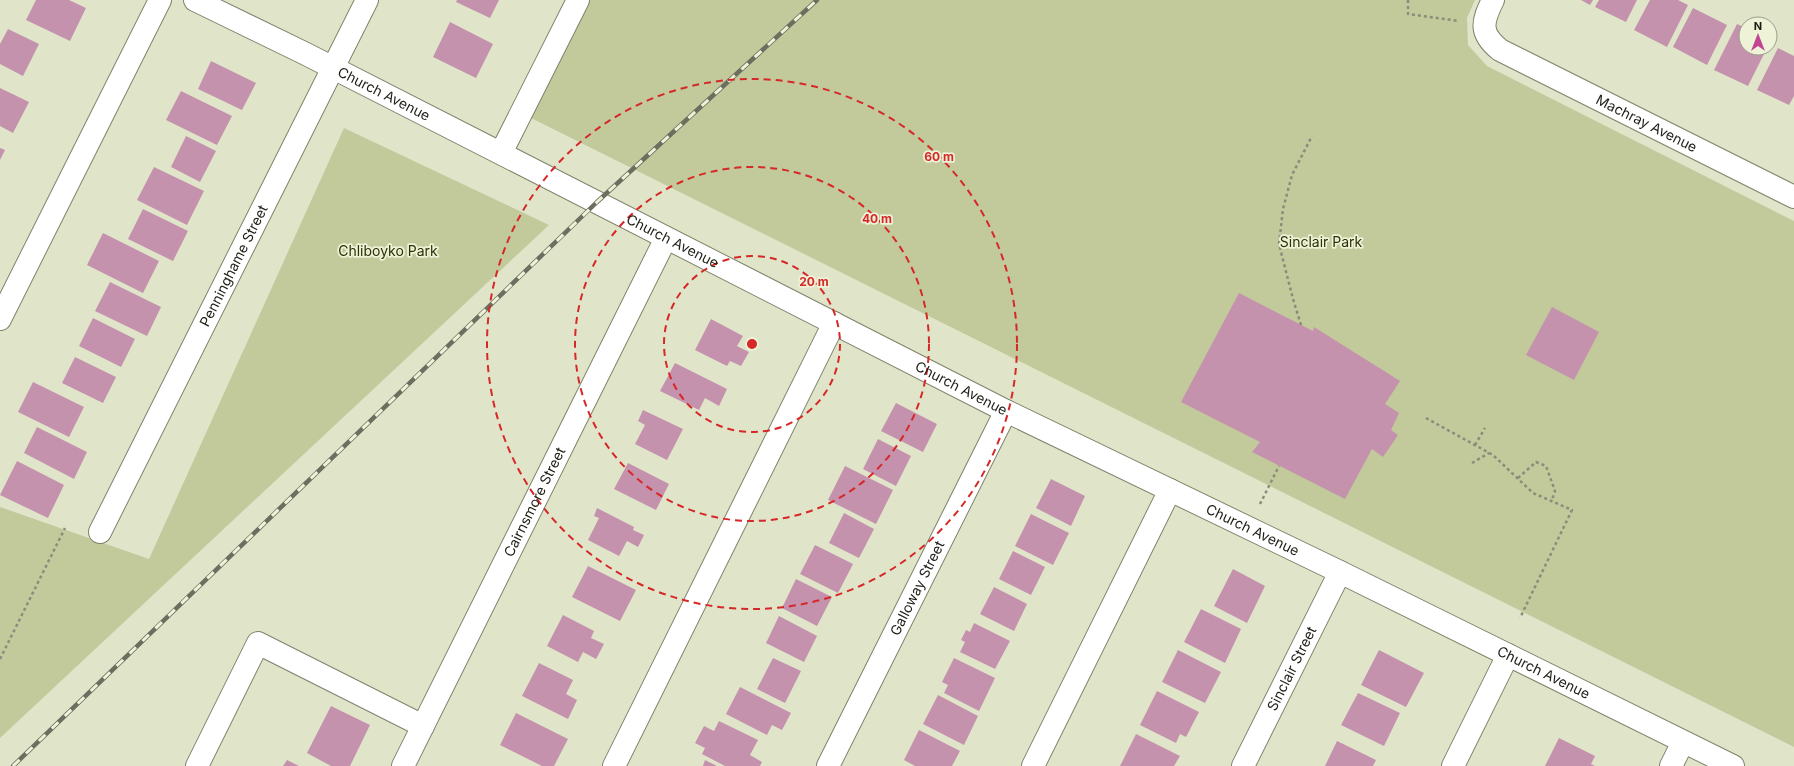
<svg xmlns="http://www.w3.org/2000/svg" width="1794" height="766" viewBox="0 0 1794 766" font-family="Inter,sans-serif">
  <style>
    .green { fill: #c2c99b }
    .building { fill: #c492ad }
    .lines { fill: none; stroke-linecap: round; stroke-linejoin: round }
    .minor-casing { stroke: #7f836b; stroke-width: 24 }
    .path { stroke: #8a8d7a; stroke-width: 2.5; stroke-dasharray: 3 3; stroke-linecap: butt }
    .minor { stroke: #fff; stroke-width: 22 }
    .rail-casing { stroke: #6c6f5f; stroke-width: 4.5 }
    .rail { stroke: #eef2d7; stroke-width: 3; stroke-dasharray: 9; stroke-linecap: butt }
    .ring { fill: none; stroke: #d62828; stroke-width: 2; stroke-dasharray: 7 5 }
    .labels { text-anchor: middle; stroke-width: 3.5; stroke-linejoin: round; paint-order: stroke }
    .street-label { font-size: 14px; fill: #1d1e15; stroke: #eef2d7 }
    .park-label { font-size: 14px; fill: #2d3108; stroke: #eef2d7 }
    .centre { fill: #d62828; stroke: #eef2d7; stroke-width: 2 }
    .ring-label { font-size: 12px; text-anchor: middle; font-weight: bold; fill: #d62828; stroke: #eef2d7; stroke-width: 3.5; stroke-linejoin: round; paint-order: stroke }
  </style>
  <rect width="100%" height="100%" fill="#e0e5ca"/>
  <g class="green">
    <polygon points="588,0 1475,0 1467,18 1468,45 1487,66 1794,221 1794,747 529,117"/>
    <polygon points="344,128 549,225 0,738 0,507 149,559"/>
  </g>
  <g class="building">
    <polygon points="36,0 69,0 86,8 70,41 26,20"/>
    <polygon points="457,0 499,0 490,18 456,2"/>
    <polygon points="1581,0 1593,0 1590,5"/>
    <polygon points="1599,0 1637,0 1626,22 1595,7"/>
    <polygon points="1650,0 1678,0 1688,5 1667,47 1634,30"/>
    <polygon points="1693,8 1727,25 1707,65 1673,47"/>
    <polygon points="450,22 493,44 476,78 433,57"/>
    <polygon points="1737,24 1746,28 1746,48 1767,48 1748,86 1714,70"/>
    <polygon points="8,29 39,44 23,76 0,64 0,44"/>
    <polygon points="1778,48 1794,56 1794,96 1789,105 1757,90"/>
    <polygon points="211,61 256,83 242,110 198,89"/>
    <polygon points="0,88 29,102 13,133 0,126"/>
    <polygon points="181,91 232,116 217,145 166,120"/>
    <polygon points="186,136 216,151 200,182 171,167"/>
    <polygon points="0,148 5,150 0,160"/>
    <polygon points="154,167 204,191 187,225 137,200"/>
    <polygon points="143,209 188,231 173,261 128,239"/>
    <polygon points="103,233 159,261 143,293 87,265"/>
    <polygon points="110,282 161,307 147,336 95,311"/>
    <polygon points="1239,293 1313,331 1314,327 1400,381 1385,404 1399,413 1391,430 1398,435 1383,457 1372,449 1345,499 1252,452 1260,442 1181,402"/>
    <polygon points="1552,307 1599,332 1574,380 1526,355"/>
    <polygon points="93,318 135,339 121,367 79,346"/>
    <polygon points="711,319 743,336 737,346 749,352 741,366 730,361 727,366 695,350"/>
    <polygon points="75,357 116,377 103,403 62,383"/>
    <polygon points="675,363 727,389 719,406 705,398 699,410 660,391"/>
    <polygon points="33,382 84,407 69,437 18,412"/>
    <polygon points="896,403 937,424 923,452 881,431"/>
    <polygon points="643,410 683,429 667,460 635,444 645,425 638,421"/>
    <polygon points="37,427 87,452 74,479 24,453"/>
    <polygon points="878,439 911,456 896,486 863,469"/>
    <polygon points="17,461 64,485 48,518 0,495"/>
    <polygon points="628,463 669,484 656,510 614,489"/>
    <polygon points="845,466 893,490 876,524 828,500"/>
    <polygon points="1051,479 1085,496 1071,526 1036,508"/>
    <polygon points="597,508 634,527 633,530 644,535 638,547 627,541 619,556 588,540 599,518 594,516"/>
    <polygon points="844,513 874,529 859,558 829,543"/>
    <polygon points="1031,514 1069,533 1053,565 1015,546"/>
    <polygon points="815,545 853,564 838,593 800,574"/>
    <polygon points="1013,551 1045,567 1031,595 999,579"/>
    <polygon points="588,566 636,590 620,621 572,597"/>
    <polygon points="1233,569 1265,586 1247,623 1214,606"/>
    <polygon points="796,579 832,597 817,626 782,608"/>
    <polygon points="994,587 1027,604 1014,631 980,614"/>
    <polygon points="1201,609 1241,629 1225,663 1184,642"/>
    <polygon points="563,615 594,631 591,638 604,644 596,659 583,652 578,662 547,646"/>
    <polygon points="779,616 817,636 804,662 766,643"/>
    <polygon points="974,623 1010,641 995,669 960,652 965,642 961,640 966,630 970,632"/>
    <polygon points="1178,650 1221,672 1205,703 1162,682"/>
    <polygon points="1379,650 1424,673 1406,707 1361,685"/>
    <polygon points="773,658 801,671 785,703 757,689"/>
    <polygon points="954,658 995,678 979,711 944,693 948,685 942,682"/>
    <polygon points="539,663 573,680 566,694 577,700 568,719 522,696"/>
    <polygon points="740,687 791,713 782,730 772,725 767,735 726,714"/>
    <polygon points="1157,691 1199,712 1186,737 1180,734 1176,743 1140,725"/>
    <polygon points="1358,693 1400,713 1384,746 1341,725"/>
    <polygon points="938,695 978,716 964,745 923,724"/>
    <polygon points="331,706 370,725 350,766 331,766 307,753"/>
    <polygon points="516,713 568,739 554,766 542,766 500,745"/>
    <polygon points="719,721 758,740 750,755 762,762 760,766 725,766 702,754 705,748 695,743 704,726 714,731"/>
    <polygon points="919,730 960,751 952,766 915,766 904,760"/>
    <polygon points="1136,734 1180,756 1174,766 1120,766"/>
    <polygon points="1559,738 1595,756 1591,764 1595,766 1545,766"/>
    <polygon points="1337,741 1376,760 1373,766 1325,766"/>
    <polygon points="287,760 299,766 283,766"/>
    <polygon points="705,760 717,766 703,766"/>
  </g>
  <g class="lines">
    <defs>
      <g id="minor">
        <path id="s1" d="M195 0 306 54 1006 411 1340 572 1733 766"/>
        <path id="s2" d="M1493 0C1482 22 1479 33 1500 50L1794 197"/>
        <polyline points="501,153 578,0"/>
        <polyline points="0,319 160,0"/>
        <path id="s3" d="M100 532 367 0"/>
        <polyline points="197,766 258,643 423,726"/>
        <path id="s4" d="M403 766 666 238"/>
        <polyline points="614,766 834,323"/>
        <path id="s5" d="M828 766 1006 411"/>
        <polyline points="1033,766 1170,490"/>
        <path id="s6" d="M1243 766 1340 572"/>
        <polyline points="1453,766 1508,655"/>
        <polyline points="1671,766 1683,742"/>
      </g>
    </defs>
    <use href="#minor" class="minor-casing"/>
    <g class="path">
      <polyline points="1408,0 1408,14 1459,21"/>
      <polyline points="1301,325 1293,299 1279,244 1283,209 1292,175 1312,136"/>
      <polyline points="1426,418 1493,455 1533,493 1572,510 1520,618"/>
      <polyline points="1475,445 1485,428"/>
      <polyline points="1472,463 1489,453"/>
      <polyline points="1518,478 1536,462 1546,466 1555,491 1552,500"/>
      <polyline points="1260,504 1279,466"/>
      <polyline points="0,659 65,528"/>
    </g>
    <use href="#minor" class="minor"/>
    <defs>
      <polyline id="rail" points="13,766 597,202 817,0"/>
    </defs>
    <use href="#rail" class="rail-casing"/>
    <use href="#rail" class="rail"/>
  </g>
  <g class="ring">
    <circle cx="752" cy="344" r="88"/>
    <circle cx="752" cy="344" r="177"/>
    <circle cx="752" cy="344" r="265"/>
  </g>
  <g class="labels">
    <g class="street-label">
      <text dy="5" stroke="none"><textPath href="#s1" startOffset="211">Church Avenue</textPath></text>
      <text dy="5" stroke="none"><textPath href="#s2" startOffset="221">Machray Avenue</textPath></text>
      <text dy="5" stroke="none"><textPath href="#s1" startOffset="535">Church Avenue</textPath></text>
      <text dy="5" stroke="none"><textPath href="#s3" startOffset="298">Penninghame Street</textPath></text>
      <text dy="5" stroke="none"><textPath href="#s1" startOffset="859">Church Avenue</textPath></text>
      <text dy="5" stroke="none"><textPath href="#s4" startOffset="295">Cairnsmore Street</textPath></text>
      <text dy="5" stroke="none"><textPath href="#s1" startOffset="1183">Church Avenue</textPath></text>
      <text dy="5" stroke="none"><textPath href="#s5" startOffset="199">Galloway Street</textPath></text>
      <text dy="5" stroke="none"><textPath href="#s6" startOffset="109">Sinclair Street</textPath></text>
      <text dy="5" stroke="none"><textPath href="#s1" startOffset="1507">Church Avenue</textPath></text>
    </g>
    <g class="park-label">
      <text x="1321" y="247">Sinclair Park</text>
      <text x="388" y="256">Chliboyko Park</text>
    </g>
  </g>
  <circle cx="752" cy="344" r="6" class="centre"/>
  <g class="ring-label">
    <text x="939" y="161">60 m</text>
    <text x="877" y="223">40 m</text>
    <text x="814" y="286">20 m</text>
  </g>
  <g transform="translate(1758 36)"><circle r="19" fill="#eef2d7" stroke="#9a9d89"/>
  <path d="M0-3L7 15L0 10L-7 15Z" fill="#c24493"/>
  <text y="-6" font-size="11" font-weight="bold" text-anchor="middle" fill="#1d1e15">N</text>
  </g>
</svg>
